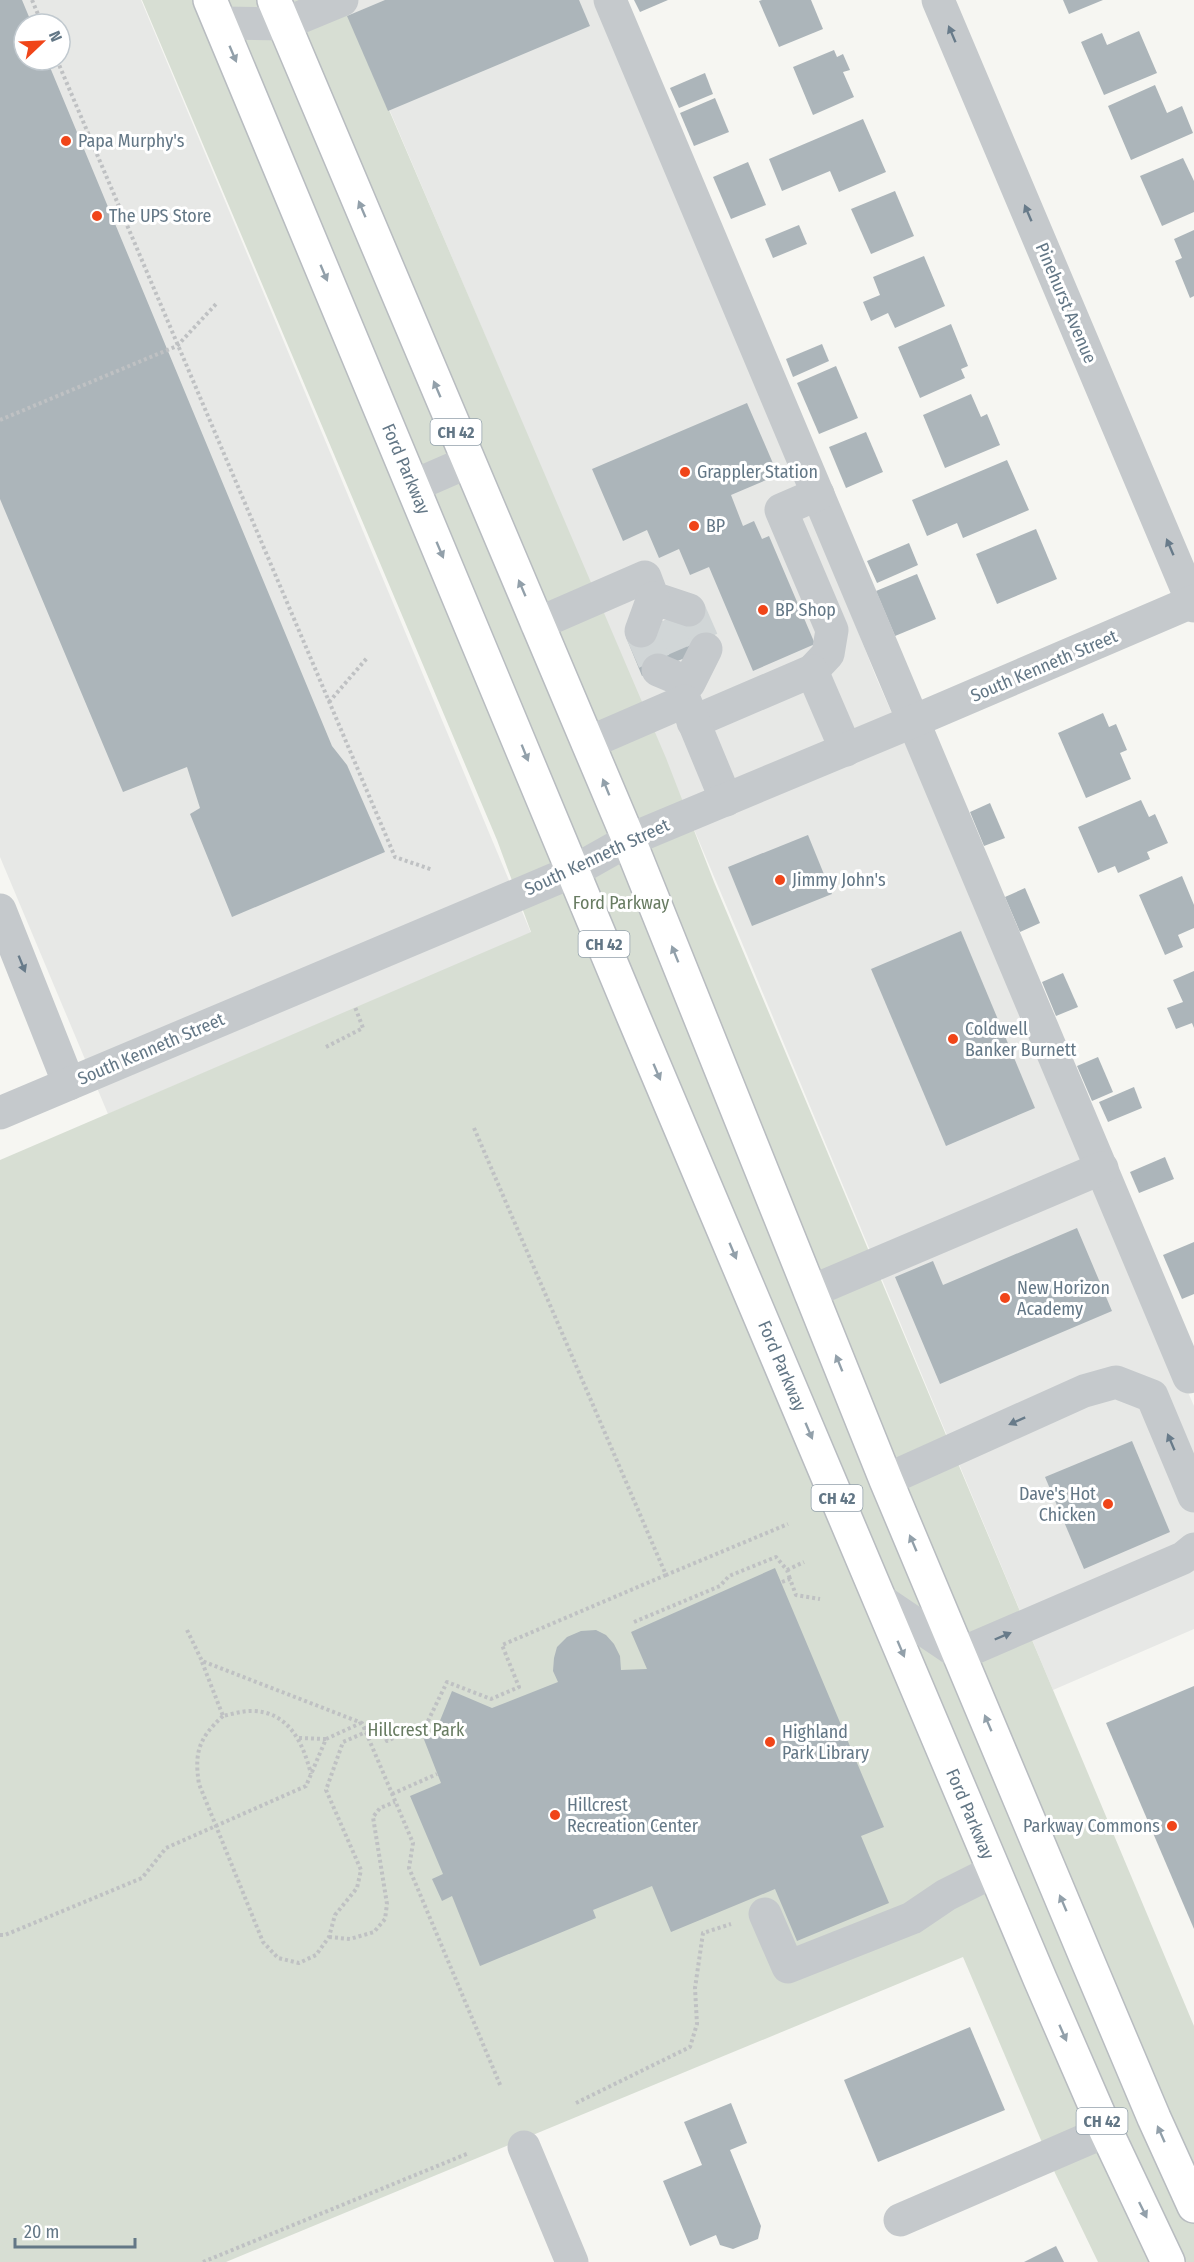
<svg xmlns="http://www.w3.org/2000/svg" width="1194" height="2262" viewBox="0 0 1194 2262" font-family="'Fira Sans Condensed',sans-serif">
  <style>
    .built { fill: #e7e8e6; fill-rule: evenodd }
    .green { fill: #d7ded3 }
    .building { fill: #acb5ba }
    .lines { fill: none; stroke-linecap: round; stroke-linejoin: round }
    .minor-tunnel { stroke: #d1d6d7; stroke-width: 33; stroke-dasharray: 33 16; stroke-linecap: butt }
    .major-casing { stroke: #b8bcc0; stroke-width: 36 }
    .path { stroke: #bfc1c3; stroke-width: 4; stroke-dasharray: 3 3; stroke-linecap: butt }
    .minor { stroke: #c5c9cc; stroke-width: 33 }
    .major { stroke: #fff; stroke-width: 33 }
    .oneway { fill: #687b8a }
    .oneway2 { fill: #92a0aa }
    .poi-dot { fill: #f04519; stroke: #fff; stroke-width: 2 }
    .labels { text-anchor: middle; stroke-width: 6; stroke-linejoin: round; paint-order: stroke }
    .shield { fill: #fff; stroke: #92a0aa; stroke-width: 1.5 }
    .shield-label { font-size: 16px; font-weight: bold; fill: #637786 }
    .poi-label { font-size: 18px; fill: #637786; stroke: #fff; text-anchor: start }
    .street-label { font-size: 18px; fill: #637786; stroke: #fff }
    .park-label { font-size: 18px; fill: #687c62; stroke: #fff }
  </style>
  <rect width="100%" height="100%" fill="#f6f6f2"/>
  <g class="built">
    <path d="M0 0H141L531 933 108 1114 0 857ZM24 24H60V60H24Z"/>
    <polygon points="343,0 599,0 766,399 876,677 1194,1406 1194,1629 1053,1690 740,938"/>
  </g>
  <polygon class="green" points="142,0 342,0 666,758 714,882 1194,2026 1194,2262 1098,2262 1055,2173 963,1957 226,2262 0,2262 0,1160 531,932 497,840"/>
  <g class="building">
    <polygon points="0,0 22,0 32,24 24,24 24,60 47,60 332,746 347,765 385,852 232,917 190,814 200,808 187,767 123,792 0,499"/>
    <polygon points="385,0 579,0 590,26 388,111 347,16"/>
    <polygon points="634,0 668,0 640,12"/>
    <polygon points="762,0 811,0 823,29 779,47 759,1"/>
    <polygon points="1063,0 1103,0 1069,14"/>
    <polygon points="1139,31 1157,73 1104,95 1081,42 1102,33 1107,45"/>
    <polygon points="834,50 837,57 843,54 850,70 843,72 854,97 813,115 793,67"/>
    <polygon points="705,73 713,94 679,108 670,88"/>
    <polygon points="1155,85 1167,113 1182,106 1193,133 1131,160 1108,106"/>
    <polygon points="715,98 729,132 694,146 680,113"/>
    <polygon points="863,119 886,172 839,192 830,171 782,191 769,159"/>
    <polygon points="1183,158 1194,181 1194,212 1162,226 1140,176"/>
    <polygon points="748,162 766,205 731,219 713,177"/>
    <polygon points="895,191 914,236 871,254 851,209"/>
    <polygon points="799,225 807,244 773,258 765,239"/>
    <polygon points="1194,230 1194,296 1190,298 1175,261 1182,258 1174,239"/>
    <polygon points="924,256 945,306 895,328 888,313 871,321 863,302 880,295 873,277"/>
    <polygon points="951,324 968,366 961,369 965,378 920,398 898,347"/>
    <polygon points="822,344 829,361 793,377 786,359"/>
    <polygon points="836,366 858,418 819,434 797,383"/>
    <polygon points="971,394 981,417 987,414 1000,445 945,468 923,415"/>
    <polygon points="747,403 778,475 731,495 743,526 754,521 762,539 769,536 815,644 753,671 709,567 690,575 679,549 659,558 647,530 623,541 592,469"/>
    <polygon points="866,432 883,472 846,488 829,447"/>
    <polygon points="1007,460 1029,510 963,538 957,523 927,536 912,500"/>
    <polygon points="1036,529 1057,579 997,604 976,554"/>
    <polygon points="909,543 918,565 877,583 867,561"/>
    <polygon points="917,574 936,619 895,636 876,591"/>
    <polygon points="702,605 718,644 642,676 626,637"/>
    <polygon points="1103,713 1109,727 1116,724 1127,750 1120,753 1131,779 1086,798 1058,733"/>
    <polygon points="1141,800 1149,817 1155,814 1168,843 1147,852 1150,859 1118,873 1115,866 1098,873 1078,827"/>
    <polygon points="990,803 1005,838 984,846 970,812"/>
    <polygon points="808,835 832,894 752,926 728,867"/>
    <polygon points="1182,876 1194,905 1194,928 1178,935 1183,947 1165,955 1139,895"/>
    <polygon points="1025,888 1040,923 1020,932 1005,897"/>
    <polygon points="961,931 1035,1108 946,1146 871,969"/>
    <polygon points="1194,971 1194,1028 1192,1023 1176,1029 1167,1008 1183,1002 1173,980"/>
    <polygon points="1063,973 1078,1007 1056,1016 1042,982"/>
    <polygon points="1098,1057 1113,1092 1092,1101 1077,1066"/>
    <polygon points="1134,1087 1142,1108 1108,1122 1099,1102"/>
    <polygon points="1165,1157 1174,1179 1139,1193 1130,1172"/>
    <polygon points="1077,1228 1112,1311 940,1384 895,1277 933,1261 943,1285"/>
    <polygon points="1194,1242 1194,1294 1182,1299 1163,1255"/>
    <polygon points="1132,1441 1170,1532 1084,1569 1045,1477"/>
    <polygon points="775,1568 884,1827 861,1836 889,1903 797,1941 775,1889 671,1932 652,1886 593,1910 596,1918 480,1966 452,1896 442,1901 432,1879 443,1874 410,1796 441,1783 423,1737 435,1733 452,1691 492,1708 558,1682 553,1671 554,1658 557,1647 567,1637 581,1631 596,1630 606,1635 614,1644 620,1656 621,1670 647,1669 631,1632"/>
    <polygon points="1194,1686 1194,1929 1106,1723"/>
    <polygon points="970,2027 1005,2110 878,2162 844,2080"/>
    <polygon points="731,2103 747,2143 730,2150 761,2226 758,2239 733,2249 720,2245 716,2235 690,2246 663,2181 702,2165 684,2122"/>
    <polygon points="1056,2246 1064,2262 1024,2262"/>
  </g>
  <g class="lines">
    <g class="minor-tunnel">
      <polyline points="689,610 706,649"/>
      <polyline points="663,621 680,660"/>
      <polyline points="641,631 658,670"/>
    </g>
    <defs>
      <g id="major">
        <polyline points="210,0 634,1018 1040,1979 1106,2131 1168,2262"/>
        <polyline points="274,0 629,840 886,1480 1086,1957 1154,2118 1194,2206"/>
      </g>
    </defs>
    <use href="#major" class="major-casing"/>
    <g class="path">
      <polyline points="32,0 42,24"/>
      <polyline points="57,60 395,857 433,870"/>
      <polyline points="0,420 177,346 216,304"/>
      <polyline points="329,702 367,658"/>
      <polyline points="326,1047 363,1028 355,1007"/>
      <polyline points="474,1128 666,1575 788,1524"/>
      <polyline points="787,1570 804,1562"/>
      <polyline points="782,1582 790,1579 796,1595 820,1599"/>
      <polyline points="634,1622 720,1586 729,1576 776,1557 787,1570 790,1579"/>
      <polyline points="187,1630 202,1661 362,1723 413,1843 409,1868 501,2087"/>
      <path d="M202 1662 223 1716C232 1714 242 1711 251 1711 289 1711 303 1743 311 1774"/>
      <path d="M223 1716C199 1738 194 1752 199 1784L263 1942 278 1958 299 1963 316 1955 329 1937 335 1915 357 1888 361 1870 326 1790 343 1742 366 1732"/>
      <polyline points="364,1728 381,1727 387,1741 427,1723 447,1682 491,1699 519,1687 502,1645 666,1575"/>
      <polyline points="299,1738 326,1739"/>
      <polyline points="392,1794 437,1774"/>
      <polyline points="0,1935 5,1935 142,1878 166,1848 306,1786 326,1739 361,1723"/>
      <polyline points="329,1937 350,1939 374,1932 385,1919 387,1904 373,1817 380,1808 395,1802"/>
      <polyline points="576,2103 690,2047 697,2024 695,1988 703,1933 731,1924"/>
      <polyline points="203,2262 469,2153"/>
    </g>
    <g class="minor">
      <polyline points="610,0 1189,1377"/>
      <polyline points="938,0 1194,606"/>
      <polyline points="220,23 284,24 342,0"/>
      <polyline points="413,486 468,462"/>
      <polyline points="537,624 645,577 653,598 689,610"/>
      <polyline points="641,631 653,598"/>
      <polyline points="658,670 689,683 706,649"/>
      <polyline points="812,671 828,654 832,630 781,510 818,494"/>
      <polyline points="693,722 812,671 846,750"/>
      <polyline points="588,743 685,701 726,800"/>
      <polyline points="0,910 69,1084"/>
      <polyline points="0,1113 574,871 629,840 914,721 1194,601"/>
      <polyline points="810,1292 1102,1168"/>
      <polyline points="886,1480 1084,1391 1116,1382 1152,1396 1194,1496"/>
      <polyline points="880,1600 960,1654 1183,1558 1194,1549"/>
      <polyline points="765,1914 788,1967 912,1918 946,1895 994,1871"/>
      <polyline points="524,2147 572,2262"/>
      <polyline points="900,2220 1106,2131"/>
    </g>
    <use href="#major" class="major"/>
  </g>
  <defs><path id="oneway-solid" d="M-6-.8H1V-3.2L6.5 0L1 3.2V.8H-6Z" transform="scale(1.5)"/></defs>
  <g class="oneway">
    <use href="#oneway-solid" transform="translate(952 34) rotate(-113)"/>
    <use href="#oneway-solid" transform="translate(1028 213) rotate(-113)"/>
    <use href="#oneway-solid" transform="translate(1170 547) rotate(-113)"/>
    <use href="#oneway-solid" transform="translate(22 964) rotate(68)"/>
    <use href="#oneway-solid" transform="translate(1017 1421) rotate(156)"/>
    <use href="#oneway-solid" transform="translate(1171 1442) rotate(-113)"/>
    <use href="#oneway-solid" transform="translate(1003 1636) rotate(-23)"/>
  </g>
  <g class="oneway2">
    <use href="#oneway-solid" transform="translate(233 54) rotate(67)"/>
    <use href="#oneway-solid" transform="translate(362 209) rotate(-113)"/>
    <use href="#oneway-solid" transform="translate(324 273) rotate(67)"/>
    <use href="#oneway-solid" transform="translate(437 389) rotate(-113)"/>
    <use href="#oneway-solid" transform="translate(440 550) rotate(67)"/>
    <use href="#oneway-solid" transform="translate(522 588) rotate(-113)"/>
    <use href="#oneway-solid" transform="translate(525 753) rotate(68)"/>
    <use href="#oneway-solid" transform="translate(606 787) rotate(-112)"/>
    <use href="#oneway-solid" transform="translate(675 954) rotate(-112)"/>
    <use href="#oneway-solid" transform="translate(657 1072) rotate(67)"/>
    <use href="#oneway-solid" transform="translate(733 1251) rotate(67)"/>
    <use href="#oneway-solid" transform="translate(839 1363) rotate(-112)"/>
    <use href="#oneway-solid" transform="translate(809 1431) rotate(67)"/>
    <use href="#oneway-solid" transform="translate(913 1543) rotate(-113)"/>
    <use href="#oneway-solid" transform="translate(901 1649) rotate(67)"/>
    <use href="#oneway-solid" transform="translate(988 1723) rotate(-113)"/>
    <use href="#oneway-solid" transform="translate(1063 1903) rotate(-113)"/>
    <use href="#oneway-solid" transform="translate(1063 2033) rotate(66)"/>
    <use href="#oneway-solid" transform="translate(1161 2134) rotate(-114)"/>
    <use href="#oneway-solid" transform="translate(1143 2210) rotate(64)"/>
  </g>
  <g class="poi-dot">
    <circle cx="66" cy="141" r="6"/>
    <circle cx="97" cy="216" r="6"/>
    <circle cx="685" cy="472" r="6"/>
    <circle cx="694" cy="526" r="6"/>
    <circle cx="763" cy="610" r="6"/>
    <circle cx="780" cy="880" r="6"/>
    <circle cx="953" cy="1039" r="6"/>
    <circle cx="1005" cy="1298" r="6"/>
    <circle cx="1108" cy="1504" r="6"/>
    <circle cx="770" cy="1742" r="6"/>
    <circle cx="555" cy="1815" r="6"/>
    <circle cx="1172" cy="1826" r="6"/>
  </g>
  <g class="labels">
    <g class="shield">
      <rect x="430.5" y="419" width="51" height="26" rx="4.5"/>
      <rect x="578.5" y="931" width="51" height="26" rx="4.5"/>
      <rect x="811.5" y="1485" width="51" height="26" rx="4.5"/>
      <rect x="1076.5" y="2108" width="51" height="26" rx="4.5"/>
    </g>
    <g class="shield-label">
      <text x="456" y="438">CH 42</text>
      <text x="604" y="950">CH 42</text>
      <text x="837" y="1504">CH 42</text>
      <text x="1102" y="2127">CH 42</text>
    </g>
    <g class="poi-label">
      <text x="78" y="147">Papa Murphy's</text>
      <text x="109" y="222">The UPS Store</text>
      <text x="697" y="478">Grappler Station</text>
      <text x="706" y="532">BP</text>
      <text x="775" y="616">BP Shop</text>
      <text x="792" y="886">Jimmy John's</text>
      <text x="965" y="1035">Coldwell<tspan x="965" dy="21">Banker Burnett</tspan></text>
      <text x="1017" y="1294">New Horizon<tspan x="1017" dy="21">Academy</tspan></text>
      <text x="1096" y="1500" text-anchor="end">Dave's Hot<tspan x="1096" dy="21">Chicken</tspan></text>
      <text x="782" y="1738">Highland<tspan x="782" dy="21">Park Library</tspan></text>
      <text x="567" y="1811">Hillcrest<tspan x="567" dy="21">Recreation Center</tspan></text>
      <text x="1160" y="1832" text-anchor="end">Parkway Commons</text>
    </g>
    <g class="street-label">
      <text transform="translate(1066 303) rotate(67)" y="6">Pinehurst Avenue</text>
      <text transform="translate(406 469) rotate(67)" y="6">Ford Parkway</text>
      <text transform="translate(1044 666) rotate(-23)" y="6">South Kenneth Street</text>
      <text transform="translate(597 857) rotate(-25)" y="6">South Kenneth Street</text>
      <text transform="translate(151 1049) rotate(-23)" y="6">South Kenneth Street</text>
      <text transform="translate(782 1366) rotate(67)" y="6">Ford Parkway</text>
      <text transform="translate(970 1814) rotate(67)" y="6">Ford Parkway</text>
    </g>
    <g class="park-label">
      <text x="621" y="909">Ford Parkway</text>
      <text x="416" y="1736">Hillcrest Park</text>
    </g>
  </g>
  <g transform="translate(42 42) rotate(67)"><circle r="28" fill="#ffffff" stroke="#c1c9cf" stroke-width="1.5"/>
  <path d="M0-4.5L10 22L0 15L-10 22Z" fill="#f04519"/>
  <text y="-9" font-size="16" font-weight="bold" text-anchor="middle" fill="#637786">N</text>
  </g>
  <path d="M15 2238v9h120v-9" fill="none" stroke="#637786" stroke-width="3"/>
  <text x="24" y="2238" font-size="18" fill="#637786" stroke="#ffffff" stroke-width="4.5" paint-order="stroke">20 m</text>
</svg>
